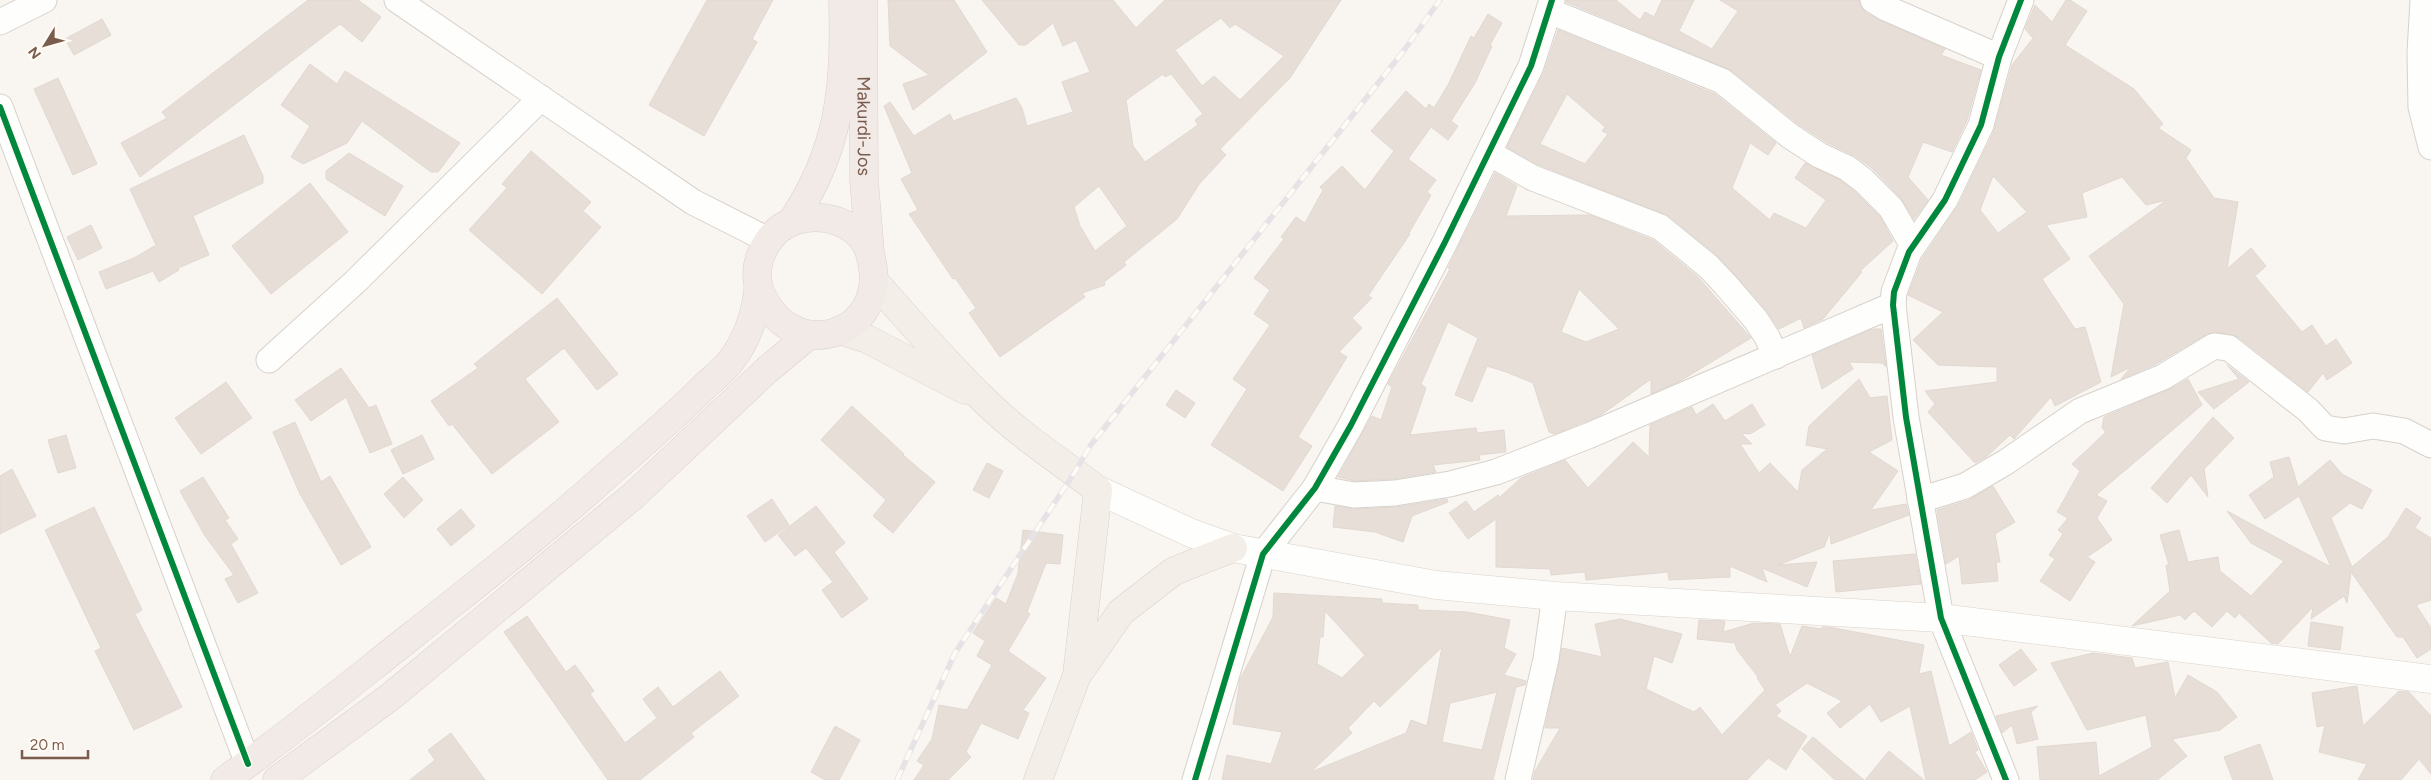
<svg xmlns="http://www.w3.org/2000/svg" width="2431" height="780" viewBox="0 0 2431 780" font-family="Figtree,sans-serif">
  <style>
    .building { fill: #e6ded7; stroke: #e2d8d2; fill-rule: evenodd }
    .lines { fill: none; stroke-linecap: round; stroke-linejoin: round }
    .street-casing { stroke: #d7d1cb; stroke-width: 27 }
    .secondary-casing { stroke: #d9d2cb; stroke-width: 29 }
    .primary-casing { stroke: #dad1cc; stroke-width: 29 }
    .highway-casing { stroke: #dad1cc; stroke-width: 29 }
    .street { stroke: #fefefd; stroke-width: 25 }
    .secondary { stroke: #fefefd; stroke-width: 28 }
    .primary { stroke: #f3eee8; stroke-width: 28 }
    .highway { stroke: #f2eae7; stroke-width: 28 }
    .rail-casing { stroke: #e6e3e7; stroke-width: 5.5 }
    .rail { stroke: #fffaf3; stroke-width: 4; stroke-dasharray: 11; stroke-linecap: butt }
    .cycleway-casing { stroke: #fffaf3; stroke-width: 9 }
    .cycleway { stroke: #00873e; stroke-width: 6 }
    .labels { text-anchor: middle; stroke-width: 4; stroke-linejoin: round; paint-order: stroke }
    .street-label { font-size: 18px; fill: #7a5c4d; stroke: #fffaf3 }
  </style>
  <rect width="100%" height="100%" fill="#f9f5f0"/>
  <g class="building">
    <polygon points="308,0 358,0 381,17 362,42 340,24 140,177 121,143 167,118 162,112"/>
    <polygon points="707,0 773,0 752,39 757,42 704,136 649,105"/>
    <polygon points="888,0 954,0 987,52 913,110 903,84 929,75 890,46"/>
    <path d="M982 0H1113L1136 28 1165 0H1341L1290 78 1220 149 1226 155 1200 183 1177 219 1124 262 1126 265 1104 282 1105 285 1082 293 1085 297 1000 357 969 313 976 308 955 278 953 279 909 214 918 210 901 179 912 173 884 106 890 102 914 136 950 114 953 121 1016 98 1022 108 1027 126 1073 112 1062 82 1090 72 1076 40 1063 46 1053 23 1026 45H1019ZM1221 18 1230 28 1235 24 1284 56 1240 100 1214 76 1202 86 1175 50ZM1163 74 1165 77 1171 74 1203 114 1195 120 1198 125 1145 162 1133 146 1126 100ZM1099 186 1127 226 1095 251 1080 226 1074 207Z"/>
    <polygon points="1566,0 1616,0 1640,20 1645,12 1654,17 1662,0 1694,0 1679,31 1712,49 1738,11 1720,0 1859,0 1865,12 1879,20 1945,49 1941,55 1981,70 1967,120 1952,152 1923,142 1908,177 1928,200 1914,219 1901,198 1872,168 1855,156 1826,142 1798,124 1731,70 1566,2"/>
    <path d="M2066 0H2070L2087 11 2065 45 2134 89 2163 124 2158 128 2191 150 2186 158 2214 198 2238 202 2227 269 2251 248 2266 266 2255 276 2302 332 2312 325 2326 346 2336 339 2352 363 2327 380 2323 373 2308 392 2238 337 2215 332 2207 334 2156 364 2121 379 2131 367 2111 377 2124 304 2089 256 2167 200 2146 205 2122 177 2082 193 2087 217 2046 225 2070 259 2042 279 2075 329 2085 327 2101 382 2055 406 2051 397 2014 439 2010 435 1986 457 1975 463 1928 412 1935 404 1925 391 1997 382V367L1938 365 1913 340 1943 312 1908 295 1922 259 1958 206 1994 131 2012 65 2033 38 2025 29 2035 5 2052 22ZM1993 176 2027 212 1998 233 1980 210Z"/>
    <polygon points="1488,14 1502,23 1490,45 1492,46 1475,83 1451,121 1458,126 1448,140 1431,127 1408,159 1436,180 1427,192 1431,195 1409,233 1410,234 1368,296 1372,298 1352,318 1362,328 1339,352 1347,357 1298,437 1312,446 1283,491 1211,445 1247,389 1233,379 1270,325 1254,314 1270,290 1254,278 1284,239 1281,237 1296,217 1305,223 1323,190 1320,187 1342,166 1365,190 1394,151 1371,131 1406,91 1426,109 1429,104 1434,108 1448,85 1471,36 1474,38"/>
    <polygon points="102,19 111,35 74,55 65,39"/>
    <path d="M1558 30 1715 94 1776 143 1768 155 1750 143 1732 188 1770 220 1774 213 1806 228 1826 200 1795 178 1805 163 1840 180 1854 191 1880 217 1893 241 1860 271 1862 272 1823 319 1804 328 1801 318 1779 329 1767 311 1718 256 1669 216 1539 165 1507 147 1544 72ZM1567 94 1605 127 1602 131 1608 134 1585 164 1540 144Z"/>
    <polygon points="310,64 337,84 345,71 460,143 438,172 431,172 362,121 347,143 303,164 291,157 310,126 281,105"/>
    <polygon points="58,78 97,164 73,175 34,89"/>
    <polygon points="244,135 263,176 263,183 193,216 209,255 178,268 179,270 159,282 153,271 106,289 99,272 134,258 156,245 130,189"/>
    <polygon points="531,151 591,202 583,211 601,227 542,294 469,230 507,188 502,184"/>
    <polygon points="349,153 403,186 385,216 326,179 326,171"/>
    <path d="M1495 173 1517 186 1506 216 1590 215 1653 240 1698 277 1751 338 1680 381 1651 394V379L1601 415 1555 434 1549 432 1533 383 1506 372 1487 366 1472 402 1455 395 1478 338 1448 322 1421 384 1426 388 1410 435 1476 428 1477 433 1504 430 1506 452 1479 455 1480 460 1433 465 1436 472 1393 479 1355 481 1338 477 1372 416 1381 420 1392 387 1388 384 1450 269 1448 268ZM1579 289 1619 329 1586 342 1561 332Z"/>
    <polygon points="310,183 348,232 271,294 232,246"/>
    <polygon points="91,225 102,248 78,260 67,237"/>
    <polygon points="557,298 618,374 597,390 564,348 525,379 559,422 492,474 452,424 449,426 431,401 478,368 474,364"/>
    <polygon points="1873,329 1881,329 1886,367 1882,363 1849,362 1853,369 1822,389 1812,355"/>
    <polygon points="2227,365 2249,382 2214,409 2198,392 2239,379"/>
    <polygon points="341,368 369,408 376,405 392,444 370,453 346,397 311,421 295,400"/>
    <polygon points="1859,379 1870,398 1887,396 1892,440 1869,452 1898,471 1871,510 1906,504 1909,515 1831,544 1830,532 1824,547 1778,565 1817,562 1807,587 1762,568 1767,582 1730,566 1730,577 1669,580 1668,572 1586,580 1585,572 1551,575 1550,569 1496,567 1496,519 1468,539 1449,513 1466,501 1474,512 1498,495 1500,497 1521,478 1565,460 1588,488 1633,442 1649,457 1650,425 1692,407 1696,415 1713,404 1725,421 1752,404 1765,425 1750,434 1741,433 1752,444 1740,444 1759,473 1770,463 1798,492 1802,470 1827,449 1806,445 1809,426"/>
    <polygon points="2188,379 2202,405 2096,495 2107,501 2097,518 2112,540 2087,557 2095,562 2070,601 2040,581 2055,559 2049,555 2063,534 2058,530 2068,518 2057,512 2080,471 2072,464 2106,432 2102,428 2104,417 2168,390"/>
    <polygon points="226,382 252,418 201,454 175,418"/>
    <polygon points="1176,390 1195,403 1185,418 1166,405"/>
    <polygon points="852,406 904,454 903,455 935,482 893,533 873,516 886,500 821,440"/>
    <polygon points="2213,417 2234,438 2204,469 2208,497 2191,475 2167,503 2151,488"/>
    <polygon points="295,422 321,482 330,476 371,547 341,565 300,494 273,432"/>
    <polygon points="66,435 76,468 58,473 48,440"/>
    <polygon points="422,435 434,459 403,474 391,450"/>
    <polygon points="2289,457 2298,487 2330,460 2342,474 2372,490 2362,509 2350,503 2331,518 2352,567 2388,537 2406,508 2421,518 2415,528 2431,538 2431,600 2416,605 2431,628 2431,649 2417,658 2403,637 2397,637 2351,572 2347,603 2344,596 2311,619 2313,607 2278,644 2271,643 2239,613 2235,618 2227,611 2212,627 2194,611 2185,620 2180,615 2132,626 2170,591 2166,565 2169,565 2160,535 2179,530 2188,562 2218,557 2220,571 2251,596 2284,561 2251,543 2227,511 2331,567 2299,496 2265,519 2249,495 2274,477 2270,462"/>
    <polygon points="987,463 1003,471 989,498 973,490"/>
    <polygon points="12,469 36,516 0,534 0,476"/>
    <polygon points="203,477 229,518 225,520 238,539 231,544 258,593 238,603 225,579 234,575 205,536 180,491"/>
    <polygon points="403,477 423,500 404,518 384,494"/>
    <polygon points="1993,486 2015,522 1995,534 2000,562 1996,562 1998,581 1962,584 1959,556 1946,564 1937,510 1969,500"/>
    <polygon points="772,499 789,525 765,542 747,516"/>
    <polygon points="1447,499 1448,502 1412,516 1403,542 1375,532 1333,527 1335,506 1354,509 1396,507"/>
    <polygon points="816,506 845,543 834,552 868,599 842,618 822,590 833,582 806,548 795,556 778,535"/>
    <polygon points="94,507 142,610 135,614 182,707 134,730 95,651 101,648 45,530"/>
    <polygon points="461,509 475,526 451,546 437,529"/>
    <polygon points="1023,530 1063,535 1060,564 1046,563 1027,612 1030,614 1008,651 1046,678 1023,710 1029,713 1018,739 981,723 966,752 971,757 948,780 914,780 924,765 917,761 932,739 939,705 967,710 992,665 977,656 985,641 973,633 996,598 1006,604 1018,573"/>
    <polygon points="1915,554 1921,584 1836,592 1833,561"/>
    <path d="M1274 593 1382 599V603L1418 605V610L1467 612 1510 620 1504 648 1516 654 1504 675 1526 681 1525 685 1516 687 1493 780H1222L1227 755 1271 764 1282 732 1233 724 1240 679 1273 617ZM1325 611 1365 655 1342 678 1317 664 1320 637H1323ZM1442 647 1427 726 1411 720 1406 733 1311 772 1352 733 1348 728 1374 701 1380 707ZM1497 692 1482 750 1442 742 1450 703Z"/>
    <polygon points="527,616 566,672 575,665 594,691 590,694 625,743 657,718 643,699 658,687 673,707 720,671 739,696 691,733 694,737 640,780 608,780 504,632"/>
    <polygon points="1620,619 1682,634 1672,663 1654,656 1646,689 1694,712 1700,707 1722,735 1765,690 1757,678 1758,677 1737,650 1735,643 1697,639 1699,620 1725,621 1723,632 1754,623 1780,624 1790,657 1802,626 1822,629 1822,627 1829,627 1924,645 1919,674 1931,671 1949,746 1971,732 1978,750 1975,752 1987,772 1975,780 1926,780 1910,706 1881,722 1870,704 1840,728 1827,713 1842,701 1807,683 1775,705 1781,711 1776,716 1807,736 1786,770 1768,758 1747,780 1533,780 1535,771 1560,728 1545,728 1562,648 1602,657 1595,624"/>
    <polygon points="2311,622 2343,627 2340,650 2308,646"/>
    <polygon points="2021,649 2037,670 2014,686 1999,665"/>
    <polygon points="2093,653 2132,658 2135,668 2168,662 2175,698 2188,675 2217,692 2237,717 2220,730 2172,739 2187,756 2157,780 2040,780 2037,747 2096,742 2099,776 2152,747 2146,715 2087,730 2051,663"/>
    <polygon points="2357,686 2363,726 2399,691 2409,692 2431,716 2431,774 2419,759 2401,780 2358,780 2367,764 2319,752 2325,725 2317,727 2312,693"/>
    <polygon points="2038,706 2031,712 2038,739 2017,744 2012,725 2002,733 1996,716"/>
    <polygon points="835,726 860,740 839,780 825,780 811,772"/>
    <polygon points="451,733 485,780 410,780 435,760 428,750"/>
    <polygon points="1813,737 1864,780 1835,780 1802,749"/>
    <polygon points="2260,744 2273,780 2233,780 2224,757"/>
    <polygon points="1889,751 1924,780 1865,780"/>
  </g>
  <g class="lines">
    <defs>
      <g id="street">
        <polyline points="397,0 693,202 768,240"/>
        <polyline points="1873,0 1886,8 1999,57"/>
        <polyline points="2423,0 2420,53 2421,107 2431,147"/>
        <polyline points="1549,11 1722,81 1790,136 1819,155 1847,168 1863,180 1891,208 1913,246"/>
        <polyline points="0,22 44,0"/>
        <polyline points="0,107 248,764"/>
        <polyline points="1489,153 1533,178 1660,227 1708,266 1725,284 1756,320 1767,337 1776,356"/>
        <polyline points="269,360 355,282 541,98"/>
        <polyline points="1315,488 1354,495 1395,493 1450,484 1496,472 1588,436 1893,305"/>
        <polyline points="1920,500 1965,486 2006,462 2080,411 2163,377 2214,346 2229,348 2308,410 2325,428 2344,431 2373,426 2404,431 2431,445"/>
        <polyline points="1195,780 1263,554 1315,488 1351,425 1445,242 1531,66 1552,0"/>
        <polyline points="1518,780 1546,659 1555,596"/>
        <polyline points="2006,780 1941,618 1906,417 1893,305 1894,292 1909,252 1945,200 1981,125 1999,57 2021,0"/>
      </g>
      <polyline id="secondary" points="1098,490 1191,533 1233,548 1436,585 1555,596 1941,618 2431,679"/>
      <g id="primary">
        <path d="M875 282C910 322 946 363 984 400 1018 434 1060 461 1098 490L1077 675 1038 780"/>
        <polyline points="840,330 867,339 965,390"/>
        <polyline points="1078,674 1121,612 1174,571 1233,548"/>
      </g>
      <g id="highway">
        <path id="s1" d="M863 0 864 180 870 252"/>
        <path d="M792 221C841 148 845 86 843 0"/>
        <path d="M225 780C290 734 352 683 414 634 479 582 545 531 607 475 639 447 672 419 702 389 711 380 722 372 730 362 746 342 755 316 758 291 759 285 757 280 757 274 757 258 766 241 778 230 806 207 859 216 870 254 894 335 791 370 759 289"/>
        <polyline points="277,780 390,697 633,496 767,370 809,335"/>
      </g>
    </defs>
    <use href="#street" class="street-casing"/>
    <use href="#secondary" class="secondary-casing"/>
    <use href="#primary" class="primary-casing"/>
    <use href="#highway" class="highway-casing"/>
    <use href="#street" class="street"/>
    <use href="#secondary" class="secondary"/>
    <use href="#primary" class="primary"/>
    <use href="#highway" class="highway"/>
    <defs>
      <polyline id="rail" points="897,780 955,653 1075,472 1090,446 1402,53 1440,0"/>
    </defs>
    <use href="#rail" class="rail-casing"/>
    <use href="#rail" class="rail"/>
    <defs>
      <g id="cycleway">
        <polyline points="0,107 248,764"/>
        <polyline points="1195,780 1263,554 1315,488 1351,425 1445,242 1531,66 1552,0"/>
        <polyline points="2006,780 1941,618 1906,417 1893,305 1894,292 1909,252 1945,200 1981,125 1999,57 2021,0"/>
      </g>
    </defs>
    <use href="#cycleway" class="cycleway-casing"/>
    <use href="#cycleway" class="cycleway"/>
  </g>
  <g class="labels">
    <g class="street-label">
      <text dy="6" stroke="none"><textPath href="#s1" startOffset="126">Makurdi-Jos</textPath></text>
    </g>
  </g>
  <g transform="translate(45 45) rotate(233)" stroke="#fffaf3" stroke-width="4" paint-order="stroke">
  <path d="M0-4L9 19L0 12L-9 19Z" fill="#7a5c4d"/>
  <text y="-8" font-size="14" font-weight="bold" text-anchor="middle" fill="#7a5c4d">N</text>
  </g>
  <path d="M22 750v8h66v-8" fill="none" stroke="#7a5c4d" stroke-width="2.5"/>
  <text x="30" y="750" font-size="15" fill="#7a5c4d" stroke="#fffaf3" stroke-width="4" paint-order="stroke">20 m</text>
</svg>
